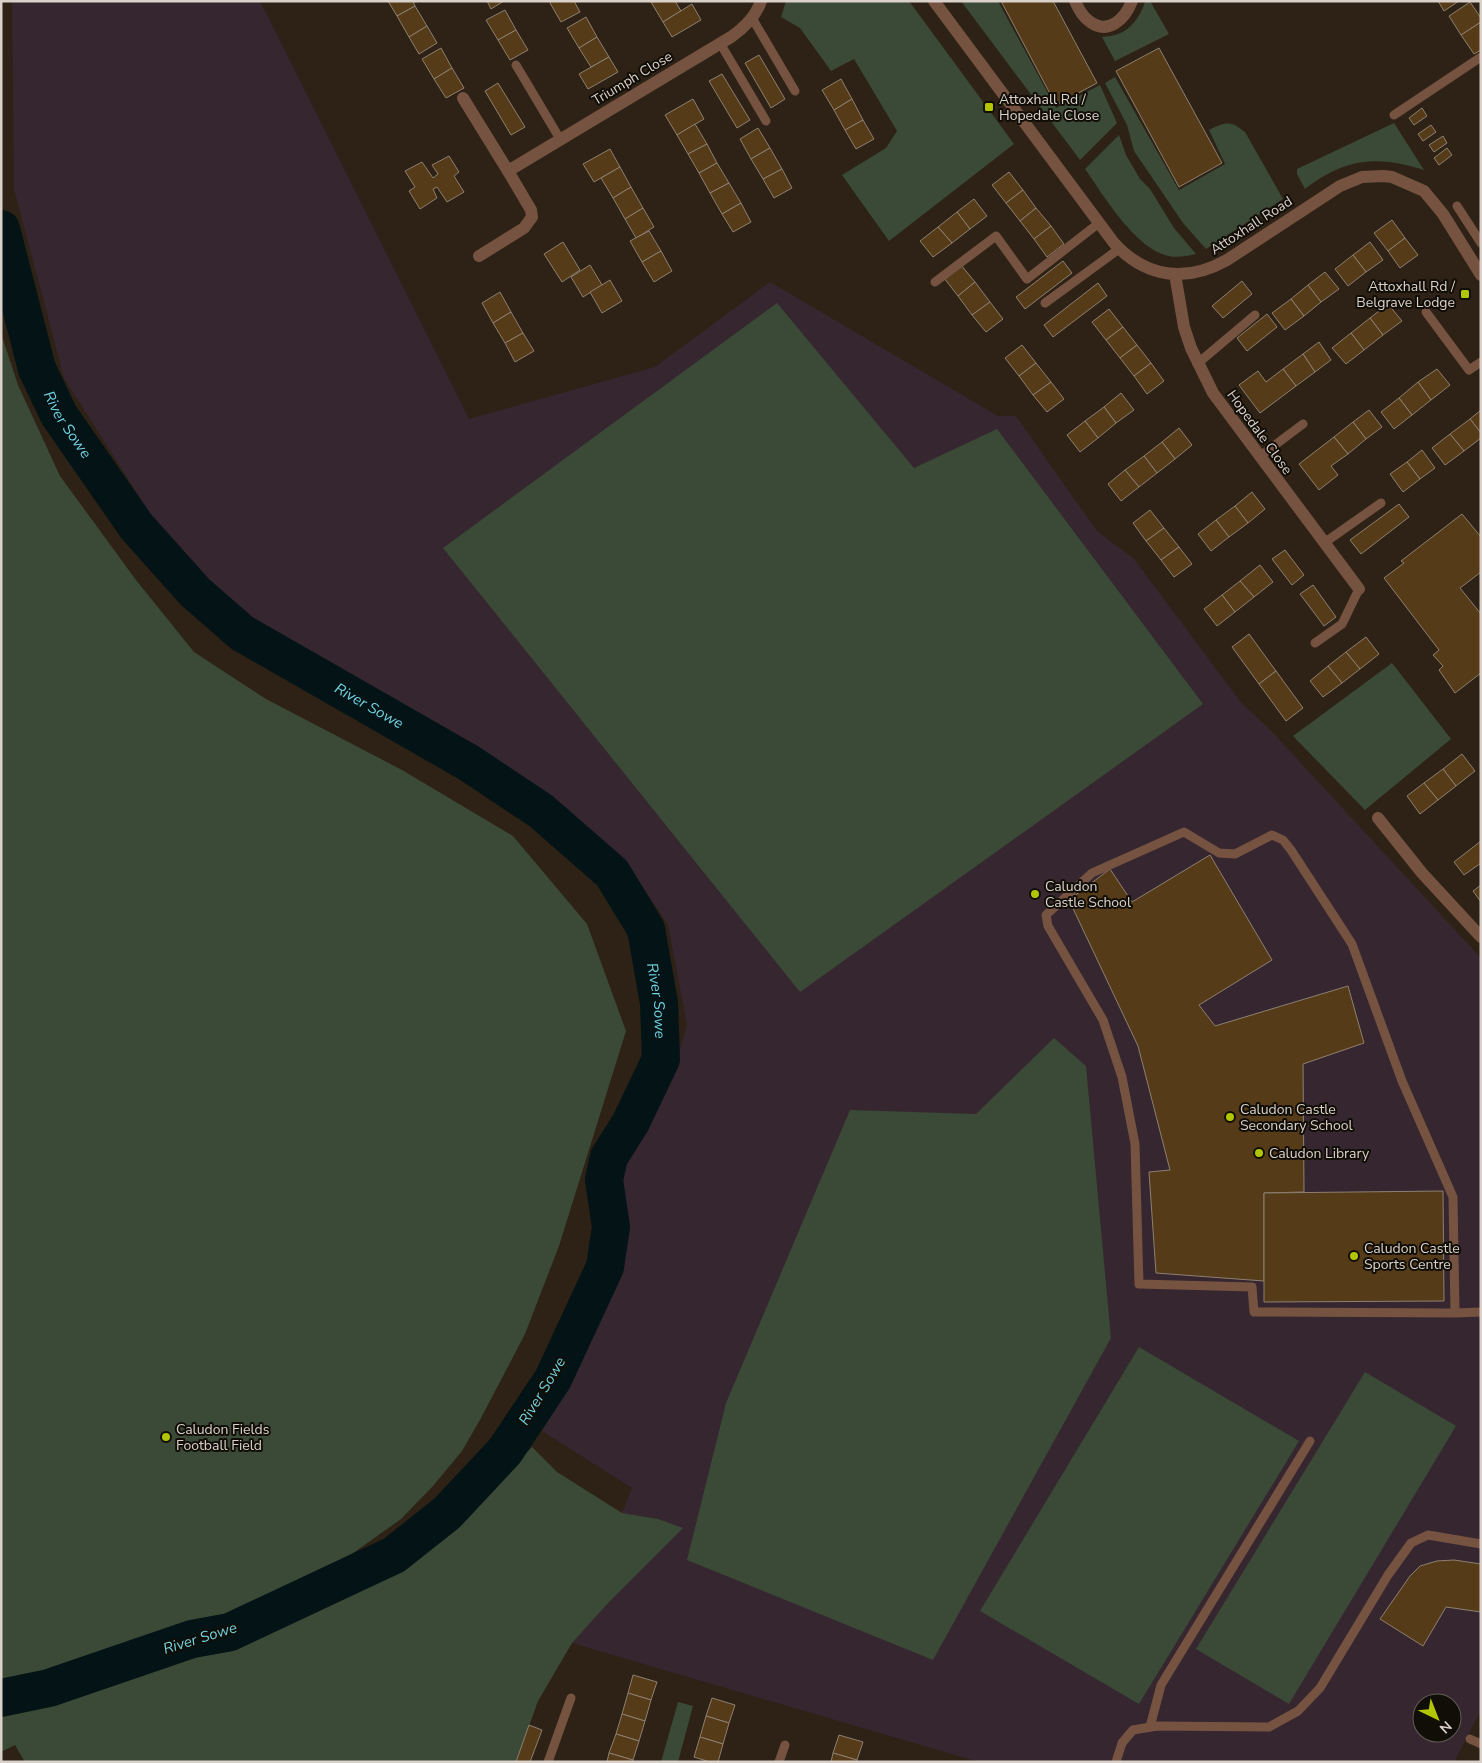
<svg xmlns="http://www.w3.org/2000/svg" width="1482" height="1763" viewBox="0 0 1482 1763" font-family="'Nunito Sans',sans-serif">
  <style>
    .education { fill: #362630; fill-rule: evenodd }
    .green { fill: #3a4a36 }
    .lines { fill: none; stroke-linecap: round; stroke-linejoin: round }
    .river { stroke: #031316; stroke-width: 38 }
    .building { fill: #563b18; stroke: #8d8071 }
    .lane { stroke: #765340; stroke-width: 9 }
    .street { stroke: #765340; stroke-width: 12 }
    .poi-dot { fill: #b1c500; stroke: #110d07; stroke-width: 2 }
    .labels { text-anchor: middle; stroke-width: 4; stroke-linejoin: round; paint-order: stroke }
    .street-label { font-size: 14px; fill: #dad2ca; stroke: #110d07 }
    .poi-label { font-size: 14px; fill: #dad2ca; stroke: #110d07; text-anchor: start }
    .water-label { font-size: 15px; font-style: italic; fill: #71d1de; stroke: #110d07 }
  </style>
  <rect width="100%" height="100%" fill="#2d2215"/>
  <path class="education" d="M12 1H260L469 419 655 367 770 282 998 416H1016L1097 531 1134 559 1240 701 1276 736 1481 958V1710L1454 1762H979L572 1643 610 1601 658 1519 622 1513 632 1488 542 1431 568 1386 619 1276 621 1227 618 1178 677 1059 687 1025 668 925 627 863 557 801 424 723 240 611 163 534 64 378 14 189ZM1422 1703H1452V1733H1422Z"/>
  <g class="green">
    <polygon points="786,1 909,1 1014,144 889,241 842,175 886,148 897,131 854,59 831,71 800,28 781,17"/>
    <polygon points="961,1 998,1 1056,108 1100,85 1117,123 1080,160"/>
    <path d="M1145 1H1150L1169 34 1115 61 1102 37C1107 36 1113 36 1118 34 1131 30 1142 14 1145 1Z"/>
    <path d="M1115 77 1179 190 1225 164 1209 130C1225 122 1230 120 1245 132L1283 199 1206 249 1183 223 1134 151 1127 125 1105 83Z"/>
    <path d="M1394 123 1424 170C1377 155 1345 158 1305 189L1297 174V169Z"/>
    <path d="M1119 135 1126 155 1140 179 1150 189 1174 228 1196 254C1187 256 1178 258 1169 256 1136 250 1104 196 1085 169Z"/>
    <polygon points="777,303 914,468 997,429 1203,704 800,992 443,548"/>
    <polygon points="1,333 18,385 60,476 136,580 194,652 266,699 402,770 513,836 587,924 626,1031 559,1246 525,1334 481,1418 462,1451 433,1486 401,1519 349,1556 293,1590 125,1651 1,1685"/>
    <polygon points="1392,663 1451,739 1365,810 1293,736"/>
    <polygon points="1054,1038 1086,1066 1111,1338 933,1660 687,1560 726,1403 850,1110 976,1114"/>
    <polygon points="1139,1347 1299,1441 1139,1704 980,1611"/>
    <polygon points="1365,1372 1456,1426 1289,1704 1196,1649"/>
    <polygon points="532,1447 557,1472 622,1513 658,1519 683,1528 610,1601 572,1643 538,1701 516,1762 25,1762 15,1745 1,1752 1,1705 171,1662 233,1651 344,1598 440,1540"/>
    <polygon points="678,1702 693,1706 678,1762 661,1762"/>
  </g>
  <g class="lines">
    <path class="river" id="s1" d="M1 229 37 369 59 415 136 526 195 592 242 633 469 763 541 811 612 873 646 929 659 1003 661 1059 631 1122 609 1157 604 1180 611 1227 605 1267 553 1379 505 1451 447 1513 394 1555 230 1632 192 1639 49 1688 1 1698"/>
  </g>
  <g class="building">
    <polygon points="388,1 413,1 415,6 397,16"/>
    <polygon points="487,1 504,1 491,9"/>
    <polygon points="552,1 574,1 580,12 561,22 550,3"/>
    <polygon points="675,1 681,11 663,22 651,2"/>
    <polygon points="1001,1 1053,1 1097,83 1056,105"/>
    <polygon points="1438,1 1459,1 1444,11"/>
    <polygon points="1470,2 1481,18 1481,22 1461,35 1449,16"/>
    <polygon points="692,4 701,20 672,37 663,22"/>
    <polygon points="415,6 427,26 409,37 397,16"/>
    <polygon points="505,10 516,30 498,40 486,20"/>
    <polygon points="586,17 597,37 579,48 567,28"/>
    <polygon points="1481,22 1481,50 1474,54 1461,35"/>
    <polygon points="427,26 437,43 419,54 409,37"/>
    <polygon points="516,30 528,50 510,60 498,40"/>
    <polygon points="597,37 609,57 591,67 579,48"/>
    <polygon points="441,48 452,68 434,79 422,59"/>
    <polygon points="1159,48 1222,163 1179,187 1116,71"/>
    <polygon points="759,55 785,99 771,108 745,63"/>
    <polygon points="609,57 618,72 588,89 579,74"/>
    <polygon points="452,68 464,88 446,98 434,79"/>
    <polygon points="722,74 750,120 737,128 709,81"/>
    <polygon points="841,79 852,99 834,110 822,90"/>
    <polygon points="498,83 525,127 511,135 485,91"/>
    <polygon points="693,99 704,119 677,135 665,115"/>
    <polygon points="852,99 863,120 845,130 834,110"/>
    <polygon points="1422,108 1427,116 1414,125 1409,118"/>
    <polygon points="863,120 874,139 856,149 845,130"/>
    <polygon points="695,124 707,144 688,154 677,135"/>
    <polygon points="1431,125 1436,132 1423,141 1418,134"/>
    <polygon points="758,128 770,148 751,159 740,139"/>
    <polygon points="1443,136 1447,143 1434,152 1429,145"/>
    <polygon points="707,144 717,163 699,173 688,154"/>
    <polygon points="770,148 782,169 763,179 751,159"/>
    <polygon points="1447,148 1452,155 1439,165 1434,158"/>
    <polygon points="610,149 620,167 594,182 583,164"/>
    <polygon points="449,156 459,172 454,176 464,192 447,202 437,187 433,189 437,198 420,209 409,191 415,187 405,171 422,162 433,178 438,174 432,165"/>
    <polygon points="717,163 729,183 710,193 699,173"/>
    <polygon points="620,167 631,187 613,198 601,178"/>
    <polygon points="782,169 792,188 774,198 763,179"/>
    <polygon points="1009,172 1023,190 1006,203 992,185"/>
    <polygon points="729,183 741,203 722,214 710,193"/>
    <polygon points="631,187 643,208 625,219 613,198"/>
    <polygon points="1023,190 1036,208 1020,221 1006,203"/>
    <polygon points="974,199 987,216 970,229 957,212"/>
    <polygon points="741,203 751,222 733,232 722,214"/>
    <polygon points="643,208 654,227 636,238 625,219"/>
    <polygon points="1036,208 1051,226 1034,239 1020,221"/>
    <polygon points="957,212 970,229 952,243 938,227"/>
    <polygon points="1392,220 1405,238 1388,251 1374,233"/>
    <polygon points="1051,226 1064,244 1047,257 1034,239"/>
    <polygon points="938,227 952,243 933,257 920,241"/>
    <polygon points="649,231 661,251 642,262 630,241"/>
    <polygon points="1405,238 1418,255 1400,268 1388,251"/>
    <polygon points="563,242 580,270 562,282 544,254"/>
    <polygon points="1370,242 1383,260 1366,272 1353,255"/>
    <polygon points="661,251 672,271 654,282 642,262"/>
    <polygon points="1353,255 1366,272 1348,286 1335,269"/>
    <polygon points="1063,261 1072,273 1025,309 1016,297"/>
    <polygon points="590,265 602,285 583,297 571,277"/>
    <polygon points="961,265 975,282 958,296 944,278"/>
    <polygon points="1325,272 1339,289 1321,302 1308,285"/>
    <polygon points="610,280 622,301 602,313 590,292"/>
    <polygon points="1242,281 1252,294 1223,318 1212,306"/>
    <polygon points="975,282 990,302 972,315 958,296"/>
    <polygon points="1098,283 1107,296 1053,337 1044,325"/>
    <polygon points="1308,285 1321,302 1304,316 1291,299"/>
    <polygon points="500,292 511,312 493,323 482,303"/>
    <polygon points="1291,299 1304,316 1285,330 1272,313"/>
    <polygon points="990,302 1003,319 986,332 972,315"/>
    <polygon points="1388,304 1402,321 1383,335 1370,318"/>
    <polygon points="1109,309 1123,327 1106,340 1092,322"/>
    <polygon points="511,312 523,333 505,343 493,323"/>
    <polygon points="1267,314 1277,327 1247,351 1237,338"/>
    <polygon points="1370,318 1383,335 1364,350 1351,333"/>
    <polygon points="1123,327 1137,345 1120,358 1106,340"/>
    <polygon points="523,333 534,351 515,362 505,343"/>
    <polygon points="1351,333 1364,350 1346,364 1332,348"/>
    <polygon points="1319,342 1331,360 1315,372 1303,354"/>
    <polygon points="1022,345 1036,363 1019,376 1005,358"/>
    <polygon points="1137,345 1151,363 1134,376 1120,358"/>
    <polygon points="1303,354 1315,372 1296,386 1283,369"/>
    <polygon points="1036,363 1051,382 1033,395 1019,376"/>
    <polygon points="1151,363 1164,381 1147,394 1134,376"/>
    <polygon points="1283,369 1296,386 1260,413 1239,385 1258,371 1266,382"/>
    <polygon points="1437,369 1450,385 1431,400 1418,382"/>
    <polygon points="1051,382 1064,399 1047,412 1033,395"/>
    <polygon points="1418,382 1431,400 1412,415 1399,398"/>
    <polygon points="1121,393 1134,410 1116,423 1104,407"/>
    <polygon points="1399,398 1412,415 1394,429 1381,412"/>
    <polygon points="1104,407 1116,423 1098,438 1085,421"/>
    <polygon points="1369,410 1382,427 1366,439 1353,422"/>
    <polygon points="1481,410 1481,433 1470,419"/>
    <polygon points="1470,419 1481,433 1481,438 1464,451 1450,434"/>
    <polygon points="1085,421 1098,438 1080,452 1067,435"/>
    <polygon points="1353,422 1366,439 1348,454 1334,437"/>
    <polygon points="1179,428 1192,445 1175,459 1162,442"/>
    <polygon points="1450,434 1464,451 1445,465 1432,448"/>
    <polygon points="1334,437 1348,454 1331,466 1338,475 1319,490 1299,464"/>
    <polygon points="1162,442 1175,459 1157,473 1144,456"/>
    <polygon points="1422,450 1435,468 1420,479 1407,462"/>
    <polygon points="1144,456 1157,473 1139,487 1125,470"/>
    <polygon points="1407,462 1420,479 1403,492 1390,474"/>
    <polygon points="1125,470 1139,487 1121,501 1108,484"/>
    <polygon points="1252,492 1265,509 1248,523 1235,506"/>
    <polygon points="1399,504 1409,517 1361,554 1350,540"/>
    <polygon points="1235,506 1248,523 1229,537 1216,520"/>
    <polygon points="1150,510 1164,528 1146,541 1133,523"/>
    <polygon points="1462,514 1481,537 1481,572 1460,588 1481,614 1481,673 1455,693 1439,670 1443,666 1433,655 1439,650 1384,578 1404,563 1401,561"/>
    <polygon points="1216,520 1229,537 1211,551 1198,534"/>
    <polygon points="1164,528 1179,547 1161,560 1146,541"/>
    <polygon points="1179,547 1192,564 1174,577 1161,560"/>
    <polygon points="1285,550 1304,575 1292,585 1272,559"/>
    <polygon points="1260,565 1273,582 1254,597 1240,581"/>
    <polygon points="1240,581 1254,597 1235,612 1222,595"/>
    <polygon points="1313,585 1336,617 1324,626 1300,594"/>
    <polygon points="1222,595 1235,612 1217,626 1204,609"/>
    <polygon points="1249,634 1276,671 1259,684 1232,647"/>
    <polygon points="1366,637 1379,654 1360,669 1346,652"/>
    <polygon points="1346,652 1360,669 1342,683 1328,666"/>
    <polygon points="1328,666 1342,683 1323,697 1310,681"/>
    <polygon points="1276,671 1303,708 1286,721 1259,684"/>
    <polygon points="1462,754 1475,771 1456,786 1443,769"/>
    <polygon points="1443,769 1456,786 1438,800 1424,783"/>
    <polygon points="1424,783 1438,800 1420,814 1407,796"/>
    <polygon points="1481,841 1481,863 1464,875 1454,862"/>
    <polygon points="1210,855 1272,960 1199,1005 1215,1026 1348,986 1364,1043 1303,1064 1304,1192 1264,1193 1264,1281 1156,1273 1149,1172 1170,1170 1138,1046 1069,900 1110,869 1132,902"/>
    <polygon points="1481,885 1481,902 1473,891"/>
    <polygon points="1443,1191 1444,1301 1264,1302 1264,1193"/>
    <polygon points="1454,1560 1481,1564 1481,1612 1446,1607 1423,1646 1380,1619 1410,1576 1420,1566 1437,1561"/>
    <polygon points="633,1675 657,1682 651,1700 628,1693"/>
    <polygon points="628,1693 651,1700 645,1721 622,1714"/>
    <polygon points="712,1698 735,1705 729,1723 706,1716"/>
    <polygon points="622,1714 645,1721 639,1741 616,1734"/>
    <polygon points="706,1716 729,1723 723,1744 700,1737"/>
    <polygon points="529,1725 542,1730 530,1762 516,1762"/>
    <polygon points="616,1734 639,1741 633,1760 609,1753"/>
    <polygon points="839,1735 863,1742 857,1760 833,1753"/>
    <polygon points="700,1737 723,1744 718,1762 710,1762 694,1757"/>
    <polygon points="609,1753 633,1760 632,1762 607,1762"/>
    <polygon points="833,1753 857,1760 856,1762 831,1762"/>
  </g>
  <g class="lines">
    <g class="lane">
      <polyline points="752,18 795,91"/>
      <polyline points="720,43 766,121"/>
      <polyline points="516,65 560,139"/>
      <polyline points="1394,115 1481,57"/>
      <polyline points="1457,206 1481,243"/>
      <polyline points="935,282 996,236 1027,279 1099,223"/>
      <polyline points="1045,303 1119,249"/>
      <polyline points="1426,312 1469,370 1481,362"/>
      <polyline points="1197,364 1255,315"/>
      <polyline points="1259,457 1303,424"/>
      <polyline points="1324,543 1381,503"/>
      <polyline points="1315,643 1342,624 1359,589"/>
      <polyline points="1455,1313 1453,1197 1402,1081 1352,944 1291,850 1283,840 1272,835 1235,854 1219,853 1184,832 1092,873 1046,915 1048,926 1103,1020 1122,1077 1135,1144 1139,1284 1252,1287 1254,1312 1455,1313 1481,1312"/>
      <polyline points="1150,1727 1161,1685 1310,1441"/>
      <polyline points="1470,1739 1481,1744"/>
      <polyline points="548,1762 571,1698"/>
      <polyline points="779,1762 785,1745"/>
      <polyline points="1116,1762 1122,1743 1133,1730 1157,1726 1269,1727 1298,1711 1320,1688 1388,1575 1411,1543 1428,1535 1481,1544"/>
    </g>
    <g class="street">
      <path d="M934 1 1114 243C1146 278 1186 283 1227 260L1340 186 1362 177 1383 176 1392 177 1424 191 1443 214 1481 275"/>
      <path d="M1075 1C1078 8 1083 17 1089 21 1108 36 1125 19 1132 1"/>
      <path d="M463 98 508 171 731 37C744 28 756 16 761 1"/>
      <polyline points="479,256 524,228 532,217 531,210 508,171"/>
      <polyline points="1175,274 1184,327 1191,348 1213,393 1359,589"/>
      <polyline points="1378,818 1422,873 1481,937"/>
    </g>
  </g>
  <g class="poi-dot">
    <rect x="984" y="102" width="10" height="10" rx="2.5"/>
    <rect x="1460" y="289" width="10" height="10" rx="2.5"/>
    <circle cx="1035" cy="894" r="5"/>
    <circle cx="1230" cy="1117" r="5"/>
    <circle cx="1259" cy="1153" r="5"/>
    <circle cx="1354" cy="1256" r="5"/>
    <circle cx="166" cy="1437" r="5"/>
  </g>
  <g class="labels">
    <g class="street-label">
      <text transform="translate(632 78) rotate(-31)" y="5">Triumph Close</text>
      <text transform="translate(1251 225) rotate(-33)" y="5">Attoxhall Road</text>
      <text transform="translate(1260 432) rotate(54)" y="5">Hopedale Close</text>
    </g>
    <g class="poi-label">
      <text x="999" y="104">Attoxhall Rd /<tspan x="999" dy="16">Hopedale Close</tspan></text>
      <text x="1455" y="291" text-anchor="end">Attoxhall Rd /<tspan x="1455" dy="16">Belgrave Lodge</tspan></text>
      <text x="1045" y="891">Caludon<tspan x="1045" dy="16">Castle School</tspan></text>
      <text x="1240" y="1114">Caludon Castle<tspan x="1240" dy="16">Secondary School</tspan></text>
      <text x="1269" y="1158">Caludon Library</text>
      <text x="1364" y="1253">Caludon Castle<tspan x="1364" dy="16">Sports Centre</tspan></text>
      <text x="176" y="1434">Caludon Fields<tspan x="176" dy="16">Football Field</tspan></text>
    </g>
    <g class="water-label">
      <text dy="5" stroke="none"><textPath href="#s1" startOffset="208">River Sowe</textPath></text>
      <text dy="5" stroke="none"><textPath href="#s1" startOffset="628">River Sowe</textPath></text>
      <text dy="5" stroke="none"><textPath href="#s1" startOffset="1062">River Sowe</textPath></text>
      <text transform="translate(542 1391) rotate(-59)" y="5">River Sowe</text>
      <text transform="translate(200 1638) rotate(-17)" y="5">River Sowe</text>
    </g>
  </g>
  <rect width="1482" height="1763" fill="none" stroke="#dad2ca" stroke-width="5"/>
  <g transform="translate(1437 1718) rotate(137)"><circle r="24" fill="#110d07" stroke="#615c55"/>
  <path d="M0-4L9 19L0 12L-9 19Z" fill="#b1c500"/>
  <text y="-8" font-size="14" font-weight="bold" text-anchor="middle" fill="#dad2ca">N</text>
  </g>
</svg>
